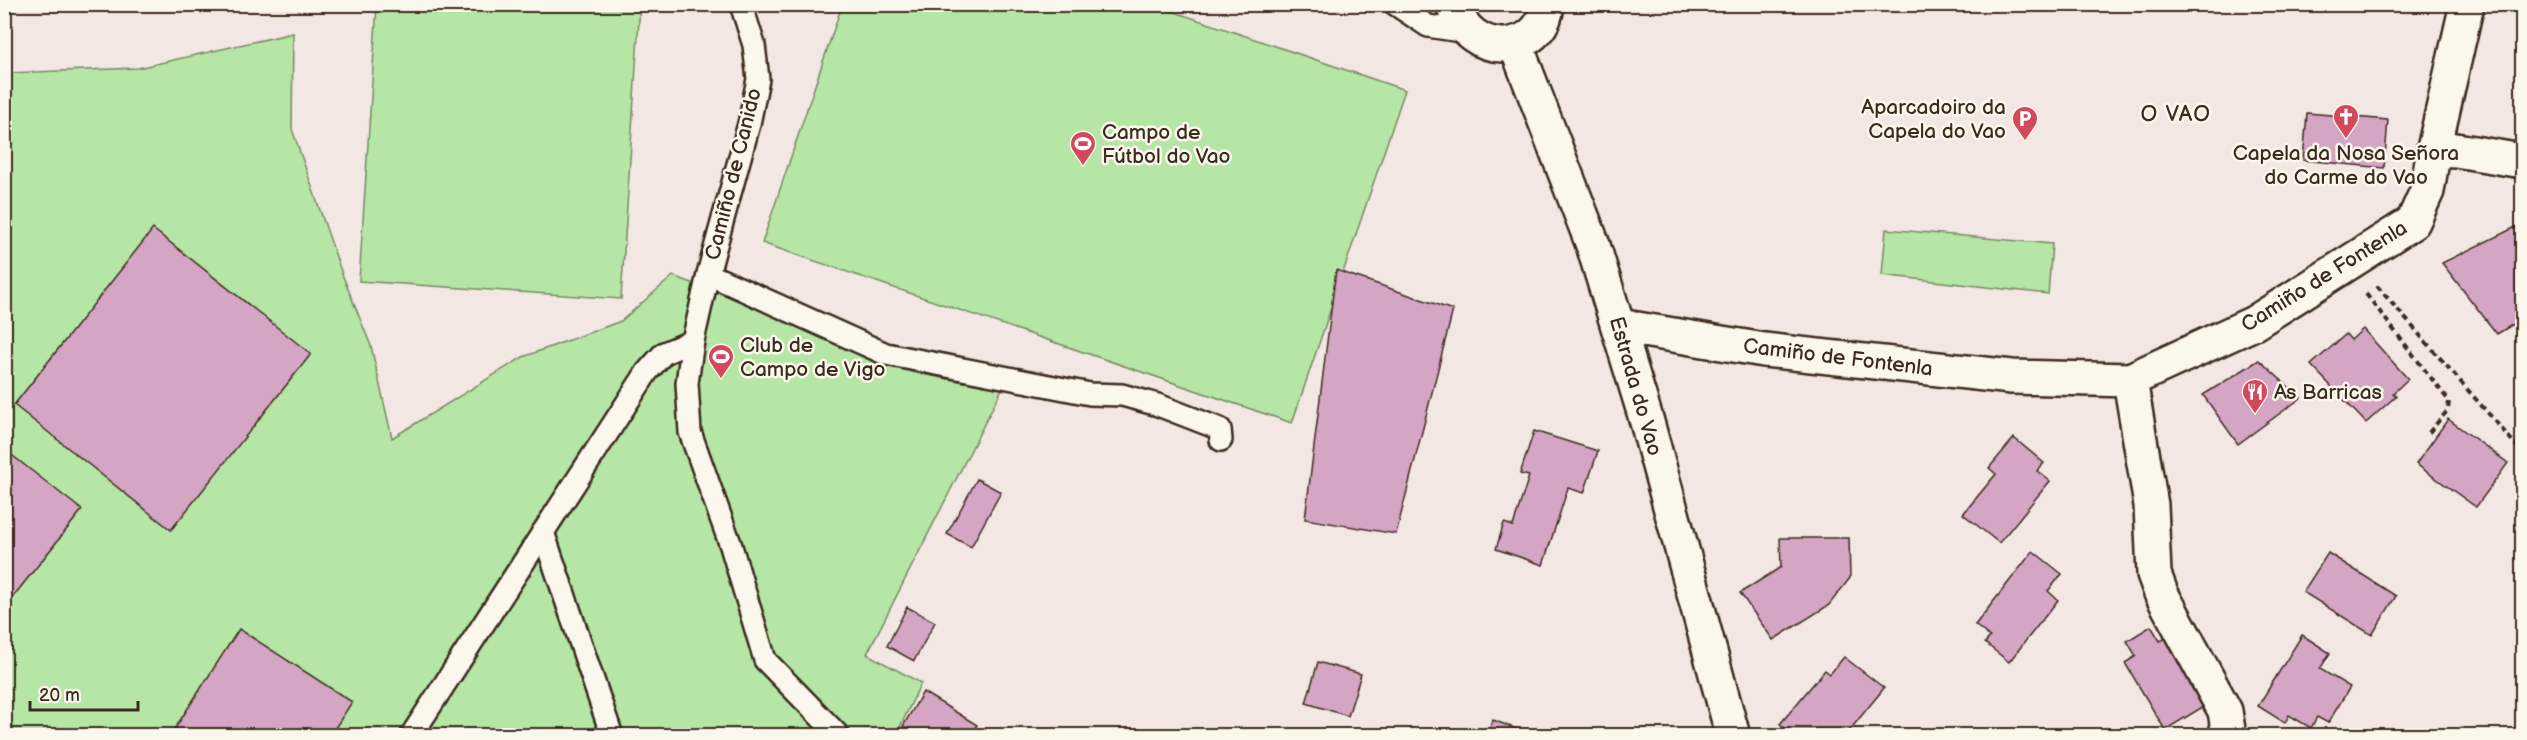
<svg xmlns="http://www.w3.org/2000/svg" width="2527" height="740" viewBox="0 0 2527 740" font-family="'Balsamiq Sans',sans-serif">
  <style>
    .green { fill: #b5e6a6; stroke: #788862; stroke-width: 1.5 }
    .building { fill: #d5a5c4; stroke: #3b2a1e; stroke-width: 1.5 }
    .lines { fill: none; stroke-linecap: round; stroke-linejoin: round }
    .service-casing { stroke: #3b2a1e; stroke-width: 26 }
    .minor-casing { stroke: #3b2a1e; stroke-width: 38 }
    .tertiary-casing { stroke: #3b2a1e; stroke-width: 38 }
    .secondary-casing { stroke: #3b2a1e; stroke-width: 38 }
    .path { stroke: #3b2a1e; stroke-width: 4; stroke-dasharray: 6 4.5; stroke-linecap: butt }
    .service { stroke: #fbf7ec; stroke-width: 21 }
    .minor { stroke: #fbf7ec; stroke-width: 33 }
    .tertiary { stroke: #fbf7ec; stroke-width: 33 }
    .secondary { stroke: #fbf7ec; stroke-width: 33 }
    .labels { text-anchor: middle; stroke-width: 5; stroke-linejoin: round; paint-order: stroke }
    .poi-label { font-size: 21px; fill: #3b2a1e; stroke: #fbf7ec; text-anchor: start }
    .street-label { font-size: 21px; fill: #3b2a1e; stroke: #fbf7ec }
    .neighbourhood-label { font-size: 22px; letter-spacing: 1.5px; fill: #3b2a1e; stroke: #fbf7ec }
  </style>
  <rect width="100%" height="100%" fill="#f3e7e4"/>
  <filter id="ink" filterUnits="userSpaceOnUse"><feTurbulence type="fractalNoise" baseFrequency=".0167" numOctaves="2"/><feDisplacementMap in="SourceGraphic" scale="12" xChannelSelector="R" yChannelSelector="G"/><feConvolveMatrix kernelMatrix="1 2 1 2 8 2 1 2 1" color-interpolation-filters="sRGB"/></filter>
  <g filter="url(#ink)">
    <g class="green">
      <polygon points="377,5 640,5 621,299 359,281"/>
      <polygon points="842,5 1154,5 1405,90 1292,423 762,243"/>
      <polygon points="293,33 292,129 342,274 371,346 392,438 523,357 621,321 673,276 801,323 911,372 1002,389 867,654 921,683 900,727 914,735 5,735 4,77 7,73 138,68"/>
      <polygon points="1886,229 2052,244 2048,294 1882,275"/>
    </g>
    <g class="building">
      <polygon points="2307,113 2388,120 2384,168 2303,160"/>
      <polygon points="2522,224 2522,319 2497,334 2442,263"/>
      <polygon points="153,229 311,354 171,530 14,405"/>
      <polygon points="1336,270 1453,310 1396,534 1305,519"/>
      <polygon points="2363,329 2408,379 2393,393 2396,396 2366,423 2311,365 2346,334 2351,340"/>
      <polygon points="2259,360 2301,398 2238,444 2203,395"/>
      <polygon points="2448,419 2508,463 2476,507 2416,464"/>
      <polygon points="1534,431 1598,451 1584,493 1568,488 1543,565 1496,549 1504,523 1513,526 1529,476 1520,474"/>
      <polygon points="2014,438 2044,463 2037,471 2050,481 1999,543 1963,514 1996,474 1989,468"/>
      <polygon points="4,449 82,510 4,608"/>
      <polygon points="977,479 1001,492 971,547 947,534"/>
      <polygon points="1780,538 1849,538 1850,578 1829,605 1773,640 1740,593 1781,567"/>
      <polygon points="2033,551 2062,574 2048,591 2058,600 2009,662 1985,643 1990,637 1975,625"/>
      <polygon points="2328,553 2396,596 2372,635 2303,592"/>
      <polygon points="907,607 935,622 914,661 887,646"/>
      <polygon points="2151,626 2160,641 2166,638 2206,705 2165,730 2125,663 2136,656 2127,641"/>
      <polygon points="239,629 352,702 330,736 170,736"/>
      <polygon points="2302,635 2330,653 2320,669 2350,687 2328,723 2317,717 2311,728 2289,715 2285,723 2258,706"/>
      <polygon points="1844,657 1884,688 1845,736 1794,736 1780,724 1825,670 1830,674"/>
      <polygon points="1318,662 1361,674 1348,716 1306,703"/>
      <polygon points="923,692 977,725 970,736 920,736 903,726"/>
      <polygon points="1493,720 1535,736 1487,736"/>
    </g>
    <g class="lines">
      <defs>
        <g id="service">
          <polyline points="1395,4 1428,26 1467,32"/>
          <polyline points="708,274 886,354 1090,394 1122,395 1158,405 1220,429 1221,440"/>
          <polyline points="693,341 687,383 690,432 731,546 765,660 839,736"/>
          <polyline points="543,532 612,736"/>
          <polyline points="411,736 647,372 664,353 693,341 708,274 749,124 758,79 754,45 741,4"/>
        </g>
        <g id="minor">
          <polyline points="2434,149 2456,150 2522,161"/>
          <polyline points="1619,326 1764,350 2012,377 2130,380 2254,323 2413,222 2427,191 2434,149 2467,4"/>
          <polyline points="2130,380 2151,505 2154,574 2161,593 2225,711 2229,736"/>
        </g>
        <polyline id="tertiary" points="1515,43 1593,245 1647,422 1733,736"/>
        <path id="secondary" d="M1453 4C1469 61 1543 56 1547 4"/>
      </defs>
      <use href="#service" class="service-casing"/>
      <use href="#minor" class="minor-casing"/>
      <use href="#tertiary" class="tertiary-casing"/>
      <use href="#secondary" class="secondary-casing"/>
      <g class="path">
        <polyline points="2377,286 2522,452"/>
        <polyline points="2366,294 2449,401 2448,410 2426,436"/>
      </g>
      <use href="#service" class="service"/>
      <use href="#minor" class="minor"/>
      <use href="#tertiary" class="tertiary"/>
      <use href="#secondary" class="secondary"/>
    </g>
  </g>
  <defs>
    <symbol id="church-pin" viewBox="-11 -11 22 30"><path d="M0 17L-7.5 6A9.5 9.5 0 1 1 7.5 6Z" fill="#d1495b" stroke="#fbf7ec"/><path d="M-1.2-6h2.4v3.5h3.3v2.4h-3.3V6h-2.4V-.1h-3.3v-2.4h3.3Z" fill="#fff"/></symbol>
    <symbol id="parking-pin" viewBox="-11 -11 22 30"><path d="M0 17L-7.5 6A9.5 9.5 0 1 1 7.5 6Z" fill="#d1495b" stroke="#fbf7ec"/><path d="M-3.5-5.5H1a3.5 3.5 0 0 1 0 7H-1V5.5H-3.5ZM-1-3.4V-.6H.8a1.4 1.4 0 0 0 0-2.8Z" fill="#fff"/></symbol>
    <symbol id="stadium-pin" viewBox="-11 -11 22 30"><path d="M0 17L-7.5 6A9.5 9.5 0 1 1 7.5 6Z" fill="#d1495b" stroke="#fbf7ec"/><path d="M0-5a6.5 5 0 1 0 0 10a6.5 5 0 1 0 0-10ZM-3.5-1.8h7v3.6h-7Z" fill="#fff"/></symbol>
    <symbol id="restaurant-pin" viewBox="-11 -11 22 30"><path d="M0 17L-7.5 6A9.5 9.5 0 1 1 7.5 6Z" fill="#d1495b" stroke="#fbf7ec"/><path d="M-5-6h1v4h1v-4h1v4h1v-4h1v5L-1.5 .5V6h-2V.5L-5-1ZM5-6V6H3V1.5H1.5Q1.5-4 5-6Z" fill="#fff"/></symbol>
  </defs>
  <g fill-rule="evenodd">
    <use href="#church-pin" x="2331" y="102" width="30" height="40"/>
    <use href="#parking-pin" x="2010" y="104" width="30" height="40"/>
    <use href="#stadium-pin" x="1068" y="129" width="30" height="40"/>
    <use href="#stadium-pin" x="706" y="342" width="30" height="40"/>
    <use href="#restaurant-pin" x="2240" y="377" width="30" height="40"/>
  </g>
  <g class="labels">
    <g class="poi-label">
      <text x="2006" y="114" text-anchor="end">Aparcadoiro da<tspan x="2006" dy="24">Capela do Vao</tspan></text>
      <text x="1102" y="139">Campo de<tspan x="1102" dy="24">Fútbol do Vao</tspan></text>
      <text x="2346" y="160" text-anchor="middle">Capela da Nosa Señora<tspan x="2346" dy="24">do Carme do Vao</tspan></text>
      <text x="740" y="352">Club de<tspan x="740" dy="24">Campo de Vigo</tspan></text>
      <text x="2274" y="399">As Barricas</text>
    </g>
    <g class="street-label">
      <text transform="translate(733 174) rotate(-76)" y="7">Camiño de Canido</text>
      <text transform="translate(2324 276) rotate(-32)" y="7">Camiño de Fontenla</text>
      <text transform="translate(1838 357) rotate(7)" y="7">Camiño de Fontenla</text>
      <text transform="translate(1636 386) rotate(74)" y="7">Estrada do Vao</text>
    </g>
    <g class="neighbourhood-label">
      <text x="2176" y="121">O VAO</text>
    </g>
  </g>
  <rect width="2527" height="740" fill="none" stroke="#fbf7ec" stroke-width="24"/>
  <rect x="12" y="12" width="2503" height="716" fill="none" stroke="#3b2a1e" stroke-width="2" filter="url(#ink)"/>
  <path d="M30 701v9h108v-9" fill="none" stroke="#3b2a1e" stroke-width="3"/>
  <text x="39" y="701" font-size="18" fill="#3b2a1e" stroke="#fbf7ec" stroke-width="4.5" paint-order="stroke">20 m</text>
</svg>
